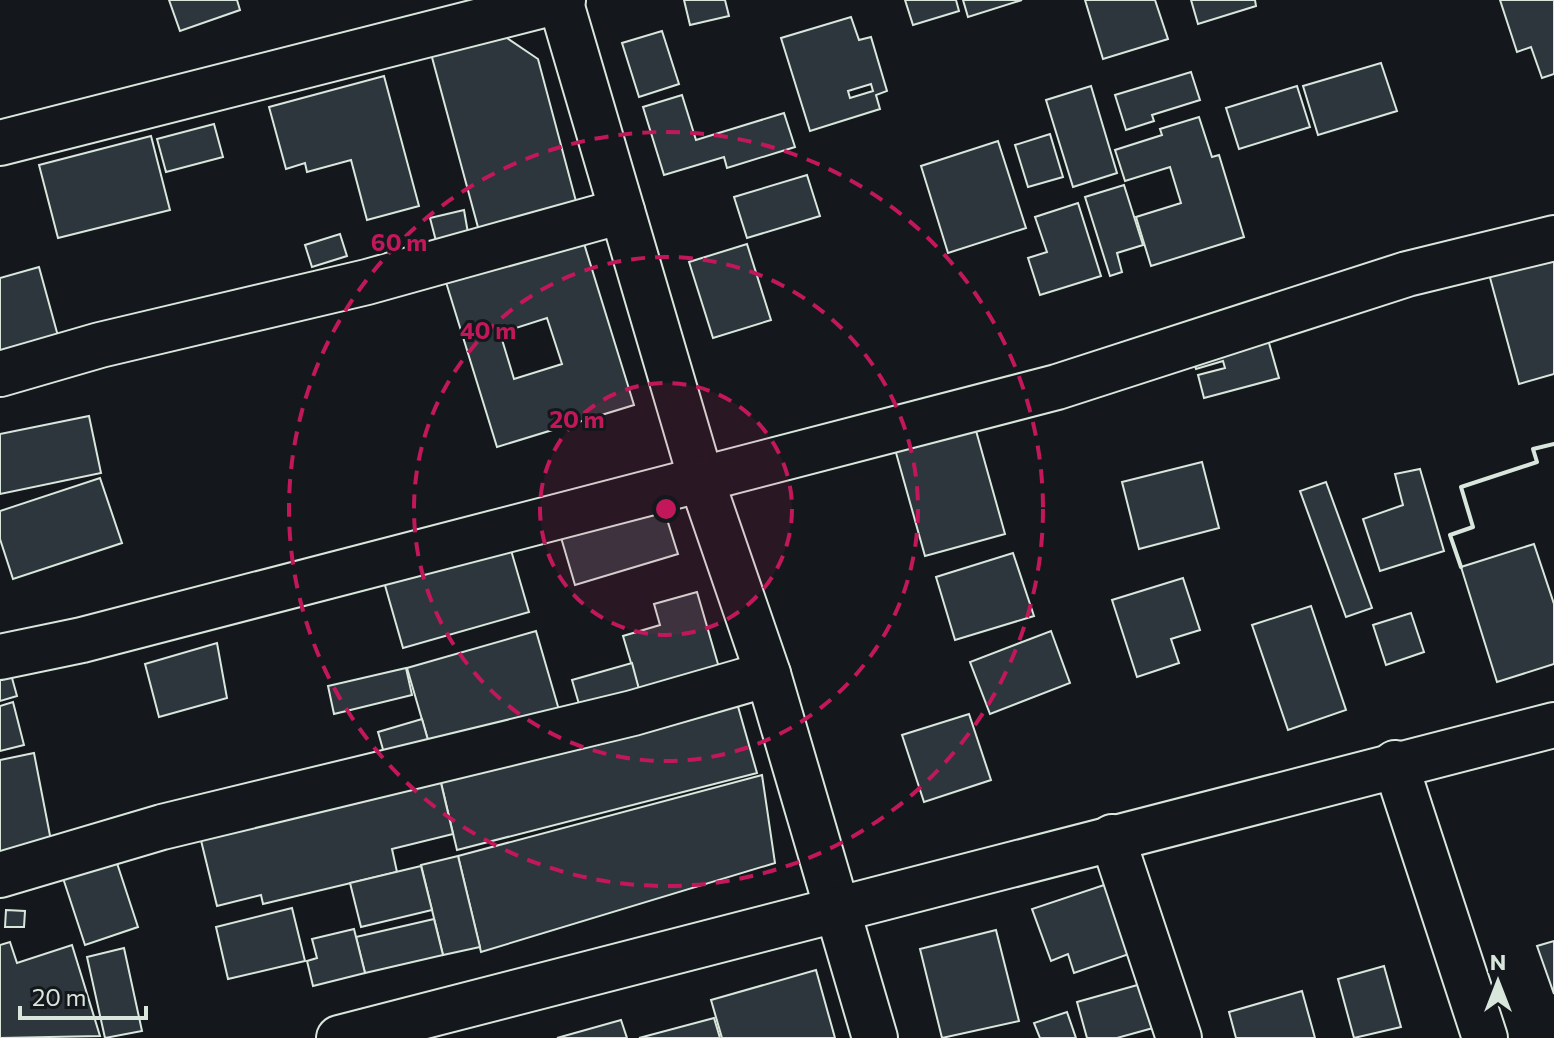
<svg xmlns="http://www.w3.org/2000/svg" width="1554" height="1038" viewBox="0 0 1554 1038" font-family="Commissioner,sans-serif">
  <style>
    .building { fill: #2c363c; stroke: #d8e6dc; stroke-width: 2; fill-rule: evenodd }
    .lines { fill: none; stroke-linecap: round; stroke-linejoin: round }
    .minor-casing { stroke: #d8e6dc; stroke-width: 48 }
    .minor { stroke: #14181c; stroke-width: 44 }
    .wall { stroke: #d8e6dc; stroke-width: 4 }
    .ring { fill: none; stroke: #c2185b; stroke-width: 4; stroke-dasharray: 14 10 }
    .centre { fill: #c2185b; stroke: #14181c; stroke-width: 4 }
    .ring-label { font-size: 24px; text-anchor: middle; font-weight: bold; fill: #c2185b; stroke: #14181c; stroke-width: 6; stroke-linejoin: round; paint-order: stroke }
  </style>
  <rect width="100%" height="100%" fill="#14181c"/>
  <g class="building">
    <polygon points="169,0 237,0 240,10 180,31"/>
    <polygon points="684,0 725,0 729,16 690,25"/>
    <polygon points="905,0 956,0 959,11 913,25"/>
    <polygon points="963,0 1022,0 968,17"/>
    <polygon points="1085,0 1155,0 1168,39 1103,59"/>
    <polygon points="1191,0 1255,0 1256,6 1198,24"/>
    <polygon points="1500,0 1554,0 1554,74 1542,78 1531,47 1517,52"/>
    <path d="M851 17 859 40 871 37 887 91 876 95 880 109 810 131 781 38ZM871 84 873 91 850 98 848 91Z"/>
    <polygon points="662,31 679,84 639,97 622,43"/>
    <polygon points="498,32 538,59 577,205 479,231 430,50"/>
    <polygon points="1381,63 1397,111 1318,135 1303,86"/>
    <polygon points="1191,72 1200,100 1152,115 1154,121 1126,130 1115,95"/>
    <polygon points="384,76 419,206 367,220 351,160 307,172 305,163 286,169 269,107"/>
    <polygon points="1091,86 1117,173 1073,187 1046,100"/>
    <polygon points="1297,86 1310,127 1239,149 1226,108"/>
    <polygon points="682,95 696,140 784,113 795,147 727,168 724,157 664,175 643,107"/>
    <polygon points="1199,117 1212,157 1219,155 1244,237 1151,266 1136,217 1181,203 1170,167 1125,181 1115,150 1162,135 1160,129"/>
    <polygon points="214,124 223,157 166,172 157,139"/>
    <polygon points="1050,134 1063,177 1028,187 1015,145"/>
    <polygon points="151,136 170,210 58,238 39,165"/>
    <polygon points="998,141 1026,228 948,253 921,166"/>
    <polygon points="807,175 820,216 747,238 734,197"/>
    <polygon points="1124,185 1143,245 1117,253 1122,272 1110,276 1085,197"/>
    <polygon points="1078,203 1101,276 1040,295 1028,258 1047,252 1035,217"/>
    <polygon points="464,210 468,233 436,241 430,218"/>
    <polygon points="340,234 347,256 312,267 305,245"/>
    <path d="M582 237 634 405 497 447 445 279ZM547 318 562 364 514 379 500 333Z"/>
    <polygon points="747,244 771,320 713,338 689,262"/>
    <polygon points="1554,256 1554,374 1519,384 1489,274"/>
    <polygon points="39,267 61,347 0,363 0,278"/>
    <polygon points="1267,336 1279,378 1204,398 1198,375 1225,368 1223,361 1196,369 1192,356"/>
    <polygon points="89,416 101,473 0,494 0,434"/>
    <polygon points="973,420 1005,534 925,556 893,442"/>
    <polygon points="1202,462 1219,528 1139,549 1122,482"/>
    <polygon points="1420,469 1444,551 1380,571 1363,519 1403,505 1395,474"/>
    <polygon points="100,478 122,543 13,579 0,539 0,511"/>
    <polygon points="1326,482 1372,608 1346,617 1300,491"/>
    <polygon points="659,494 678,554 575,585 557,524"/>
    <polygon points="508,540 529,612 403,648 382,575"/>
    <polygon points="1534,544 1554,604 1554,664 1497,682 1461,567"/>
    <polygon points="1013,553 1034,616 955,640 936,577"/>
    <polygon points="1183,578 1200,630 1171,639 1179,663 1137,677 1112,600"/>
    <polygon points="697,592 720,671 640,693 623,636 660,625 654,604"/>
    <polygon points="1311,606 1346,710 1288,730 1252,625"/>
    <polygon points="1411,613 1424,652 1386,665 1373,625"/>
    <polygon points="536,631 559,710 430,747 407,668"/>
    <polygon points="1051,631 1070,683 990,714 970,662"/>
    <polygon points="217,643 227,698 159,717 145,664"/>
    <polygon points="7,660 17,696 0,701 0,662"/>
    <polygon points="632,663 640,693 581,711 572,680"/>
    <polygon points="406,668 412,695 334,714 328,686"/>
    <polygon points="735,696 757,773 457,850 437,766"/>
    <polygon points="13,702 24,745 0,751 0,706"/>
    <polygon points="969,714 991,780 924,802 902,735"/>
    <polygon points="422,719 430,747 386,760 378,732"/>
    <polygon points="34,753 53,851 0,861 0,760"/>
    <polygon points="437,766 453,834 392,849 397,872 263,904 261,895 217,906 197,824"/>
    <polygon points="762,775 775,863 481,952 458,856"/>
    <polygon points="114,854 138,927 85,945 61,872"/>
    <polygon points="458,856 480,947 443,955 421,865"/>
    <polygon points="421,866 432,910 361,927 350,883"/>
    <polygon points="1110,883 1135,952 1074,973 1068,954 1051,961 1032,909"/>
    <polygon points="292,908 305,961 228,979 216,927"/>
    <polygon points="6,910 25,911 24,927 5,927"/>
    <polygon points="434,919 443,955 365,973 356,937"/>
    <polygon points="354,929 365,973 313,986 307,961 317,958 312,939"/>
    <polygon points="996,930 1019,1021 942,1038 920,949"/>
    <polygon points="1554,941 1554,994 1537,946"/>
    <polygon points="10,942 17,963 72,945 100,1036 0,1038 0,945"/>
    <polygon points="124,948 142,1031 105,1038 87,957"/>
    <polygon points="1384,966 1401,1027 1354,1038 1338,979"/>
    <polygon points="816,970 835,1038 722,1038 711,1000"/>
    <polygon points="1141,984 1153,1028 1117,1038 1087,1038 1077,1002"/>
    <polygon points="1302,991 1315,1038 1236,1038 1229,1012"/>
    <polygon points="1067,1012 1076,1038 1040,1038 1034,1023"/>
    <polygon points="714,1018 720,1038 639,1038"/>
    <polygon points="621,1020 627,1038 557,1038"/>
  </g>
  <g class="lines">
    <defs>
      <g id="minor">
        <polyline points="560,0 701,479 768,674 875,1038"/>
        <polyline points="0,143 563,0"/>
        <polyline points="0,374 100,345 367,282 622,211"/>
        <polyline points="0,657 82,640 1057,387 1407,274 1554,238"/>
        <polyline points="1395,763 1485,1038"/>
        <polyline points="1112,837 1179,1038"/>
        <polyline points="0,875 162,827 633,713 768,674"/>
        <polyline points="339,1038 1554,725"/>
      </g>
    </defs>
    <use href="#minor" class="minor-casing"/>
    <use href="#minor" class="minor"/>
    <polyline class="wall" points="1461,567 1450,535 1473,527 1461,487 1537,462 1533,449 1554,444"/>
  </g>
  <circle cx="666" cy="509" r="126" fill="#c2185b" fill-opacity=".12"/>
  <g class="ring">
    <circle cx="666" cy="509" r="126"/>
    <circle cx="666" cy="509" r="252"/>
    <circle cx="666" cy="509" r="377"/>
  </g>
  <circle cx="666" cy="509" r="12" class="centre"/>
  <g class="ring-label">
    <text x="399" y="251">60 m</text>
    <text x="488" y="339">40 m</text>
    <text x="577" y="428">20 m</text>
  </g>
  <g transform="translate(1498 982)" stroke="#14181c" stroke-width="6" paint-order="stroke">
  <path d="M0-6L14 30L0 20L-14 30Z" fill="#d8e6dc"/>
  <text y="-12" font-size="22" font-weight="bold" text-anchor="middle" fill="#d8e6dc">N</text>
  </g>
  <path d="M20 1006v12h126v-12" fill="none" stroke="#d8e6dc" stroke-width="4"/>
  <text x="32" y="1006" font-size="24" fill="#d8e6dc" stroke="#14181c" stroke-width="6" paint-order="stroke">20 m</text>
</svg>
